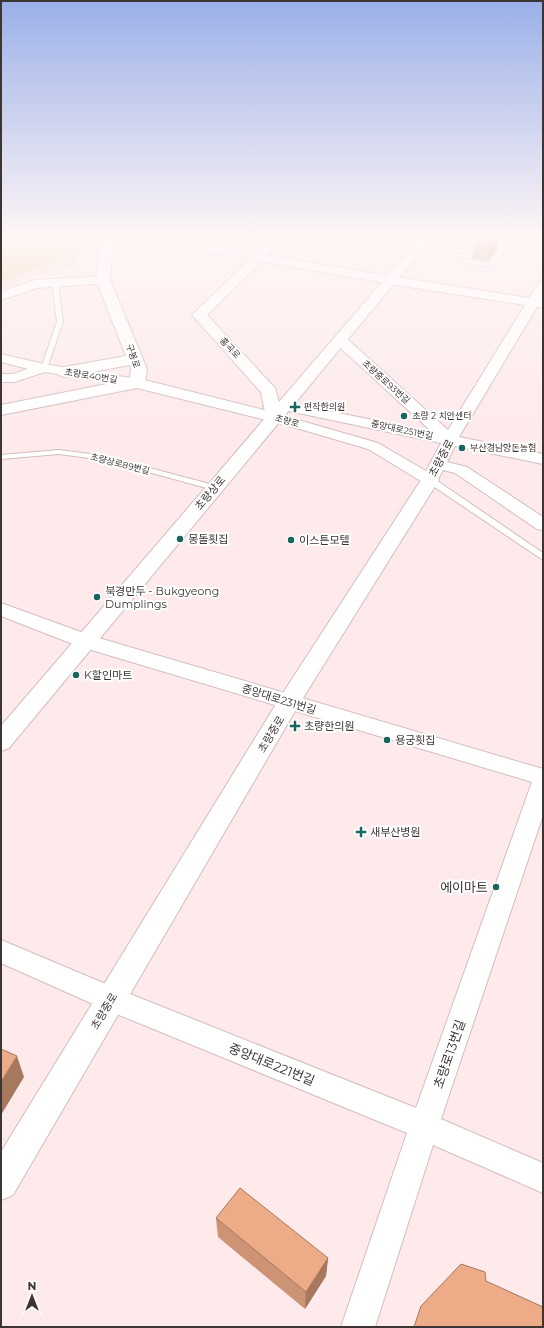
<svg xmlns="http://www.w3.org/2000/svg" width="544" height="1328" viewBox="0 0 544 1328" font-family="Montserrat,'Noto Sans KR',sans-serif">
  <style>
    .built { fill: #f4dbdc }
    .green { fill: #ebd3a3 }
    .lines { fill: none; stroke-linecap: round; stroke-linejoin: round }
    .service-casing { stroke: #d4bdbe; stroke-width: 2 }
    .minor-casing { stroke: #d4bdbe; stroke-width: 2 }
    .tertiary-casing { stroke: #d4bdbe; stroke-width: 2 }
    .secondary-casing { stroke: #d4bdbe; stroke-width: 2 }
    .service { fill: #fff; fill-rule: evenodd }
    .minor { fill: #fff; fill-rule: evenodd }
    .tertiary { fill: #fff; fill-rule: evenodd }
    .secondary { fill: #fff; fill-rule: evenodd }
    .wall { fill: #cc9374 }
    .shaded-wall { fill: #a6785e }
    .building { fill: #edab87; stroke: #a6785e }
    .poi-dot { fill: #186560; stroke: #fff; stroke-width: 1.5 }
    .labels { text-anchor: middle; stroke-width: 4; stroke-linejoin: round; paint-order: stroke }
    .far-street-label { font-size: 9px; fill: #3d3434; stroke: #fff }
    .far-poi-label { font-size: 9px; fill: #3d3434; stroke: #fff; text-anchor: start }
    .street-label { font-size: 11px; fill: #3d3434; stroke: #fff }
    .poi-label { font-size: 11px; fill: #3d3434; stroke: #fff; text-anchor: start }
    .near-poi-label { font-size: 13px; fill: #3d3434; stroke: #fff; text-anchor: end }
    .near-street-label { font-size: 13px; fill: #3d3434; stroke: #fff }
  </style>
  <rect width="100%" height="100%" fill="#feeaeb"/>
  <polygon class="built" points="1,238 84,238 85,245 76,264 44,275 33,275 1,289"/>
  <polygon class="green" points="1,238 75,238 76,245 73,254 1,282"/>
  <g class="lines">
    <defs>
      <g id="service">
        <polygon points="467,238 479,238 543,247 543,251 508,245 493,266 491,267 463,262 462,261 468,254 417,245 420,243 471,251 478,242 482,242 482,244 469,260 489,263 503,245"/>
        <polygon points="55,281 58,283 63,322 47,368 44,370 41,368 57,322 52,283"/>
        <polygon points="59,450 105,456 217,486 218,488 214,490 104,460 59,454 1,459 1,455"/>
        <polygon points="427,478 433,478 543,553 543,560 427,482"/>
      </g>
      <g id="minor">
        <polygon points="140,238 164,238 390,276 529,298 539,283 543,282 543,296 541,300 543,300 543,308 537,307 459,437 543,454 543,464 455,446 447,462 467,467 543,517 543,530 537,529 455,473 443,470 436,483 430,485 424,483 368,449 269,420 267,417 269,414 274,413 378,443 426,471 441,443 284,410 279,409 277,406 279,403 284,402 432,432 335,343 333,340 335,337 345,337 448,430 525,305 390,284 146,241 142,240"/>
        <polygon points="103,276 107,277 109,280 107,283 37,288 1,300 1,292 35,280"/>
        <polygon points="1,354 44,364 137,379 142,380 144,383 142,386 137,387 45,372 14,382 1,382 1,374 13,374 28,369 1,362"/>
        <polygon points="1,603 92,636 543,769 543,815 441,1119 543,1163 543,1193 433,1145 375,1327 341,1327 407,1133 102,1008 1,963 1,940 120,990 416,1108 532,782 78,646 1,616"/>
      </g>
      <g id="tertiary">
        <polygon points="101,238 113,238 110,280 147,369 145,383 143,386 137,388 131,386 129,383 131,369 130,365 64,377 59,375 56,372 59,369 64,367 126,356 96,280"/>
        <polygon points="272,238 285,238 207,315 275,388 279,402 420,238 432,238 9,748 1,751 1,726 266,417 261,392 192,315"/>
        <polygon points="430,475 436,476 439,480 298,706 13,1195 1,1200 1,1152 281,696 421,480 424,476"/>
      </g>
      <polygon id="secondary" points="137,378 280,414 282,417 280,420 274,422 137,388 1,415 1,405"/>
    </defs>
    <use href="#service" class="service-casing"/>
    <use href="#minor" class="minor-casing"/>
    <use href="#tertiary" class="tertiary-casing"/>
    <use href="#secondary" class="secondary-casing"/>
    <use href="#service" class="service"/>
    <use href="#minor" class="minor"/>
    <use href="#tertiary" class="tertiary"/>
    <use href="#secondary" class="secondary"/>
  </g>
  <g class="wall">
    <polygon points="499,238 497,250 488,261 472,259 474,243"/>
    <polygon points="216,1218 328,1258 326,1276 305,1309 218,1237"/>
  </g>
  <g class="shaded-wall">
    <polygon points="496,238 499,238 497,250 488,261 491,245"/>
    <polygon points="17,1056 24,1077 1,1115 1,1082"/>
    <polygon points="328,1258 326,1276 305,1309 306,1292"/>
  </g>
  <g class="building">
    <polygon points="478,238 496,238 491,245 474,243"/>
    <polygon points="1,1049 17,1056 1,1082"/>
    <polygon points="240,1188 328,1258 306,1292 216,1218"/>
    <polygon points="461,1264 485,1272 486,1281 543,1307 543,1327 414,1327 421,1306"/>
  </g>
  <linearGradient id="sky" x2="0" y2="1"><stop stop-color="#9bb0e8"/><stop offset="0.56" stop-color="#fff6f6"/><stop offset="1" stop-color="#fff6f6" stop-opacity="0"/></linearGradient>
  <rect width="544" height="424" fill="url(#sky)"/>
  <g class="poi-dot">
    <path d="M293 401h4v4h4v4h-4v4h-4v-4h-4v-4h4z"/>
    <circle cx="404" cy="416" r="4"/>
    <circle cx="462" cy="448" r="4"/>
    <circle cx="180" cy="539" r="4"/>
    <circle cx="291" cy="540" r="4"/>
    <circle cx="97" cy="597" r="4"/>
    <circle cx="76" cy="675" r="4"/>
    <path d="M293 720h4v4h4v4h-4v4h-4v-4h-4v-4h4z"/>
    <circle cx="387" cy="740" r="4"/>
    <path d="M359 826h4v4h4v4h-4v4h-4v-4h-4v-4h4z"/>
    <circle cx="496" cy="887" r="4"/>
  </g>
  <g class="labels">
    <g class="far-street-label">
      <text transform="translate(230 348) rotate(47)" y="3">홍곡로</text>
      <text transform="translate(133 356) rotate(71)" y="3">구봉로</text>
      <text transform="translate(91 376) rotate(9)" y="3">초량로40번길</text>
      <text transform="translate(386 382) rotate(42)" y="3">초량중로93번길</text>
      <text transform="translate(287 421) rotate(16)" y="3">초량로</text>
      <text transform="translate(402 430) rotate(12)" y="3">중앙대로251번길</text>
      <text transform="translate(120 464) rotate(14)" y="3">초량상로89번길</text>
    </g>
    <g class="far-poi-label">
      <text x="304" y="410">편작한의원</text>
      <text x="412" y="419">초량 2 치안센터</text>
      <text x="470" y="451">부산경남양돈농협</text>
    </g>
    <g class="street-label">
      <text transform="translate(441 458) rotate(-62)" y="4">초량중로</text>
      <text transform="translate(210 493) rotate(-50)" y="4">초량상로</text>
      <text transform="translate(279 699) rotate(17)" y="4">중앙대로231번길</text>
      <text transform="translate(271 734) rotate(-59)" y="4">초량중로</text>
      <text transform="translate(104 1011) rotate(-59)" y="4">초량중로</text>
    </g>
    <g class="poi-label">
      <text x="188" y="543">몽돌횟집</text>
      <text x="299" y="544">이스튼모텔</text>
      <text x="105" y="595">북경만두 - Bukgyeong<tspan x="105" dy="13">Dumplings</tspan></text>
      <text x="84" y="679">K할인마트</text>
      <text x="304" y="730">초량한의원</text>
      <text x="395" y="744">용궁횟집</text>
      <text x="370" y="836">새부산병원</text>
    </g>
    <g class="near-poi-label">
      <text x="488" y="892">에이마트</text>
    </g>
    <g class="near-street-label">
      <text transform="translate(449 1054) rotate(-71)" y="5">초량로13번길</text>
      <text transform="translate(272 1064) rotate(22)" y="5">중앙대로221번길</text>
    </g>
  </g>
  <rect width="544" height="1328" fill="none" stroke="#3d3434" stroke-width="4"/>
  <g transform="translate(32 1296)" stroke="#ffffff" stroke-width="3" paint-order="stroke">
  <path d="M0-3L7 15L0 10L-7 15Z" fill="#3d3434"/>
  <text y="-6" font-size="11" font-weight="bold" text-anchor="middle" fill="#3d3434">N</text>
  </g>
</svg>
